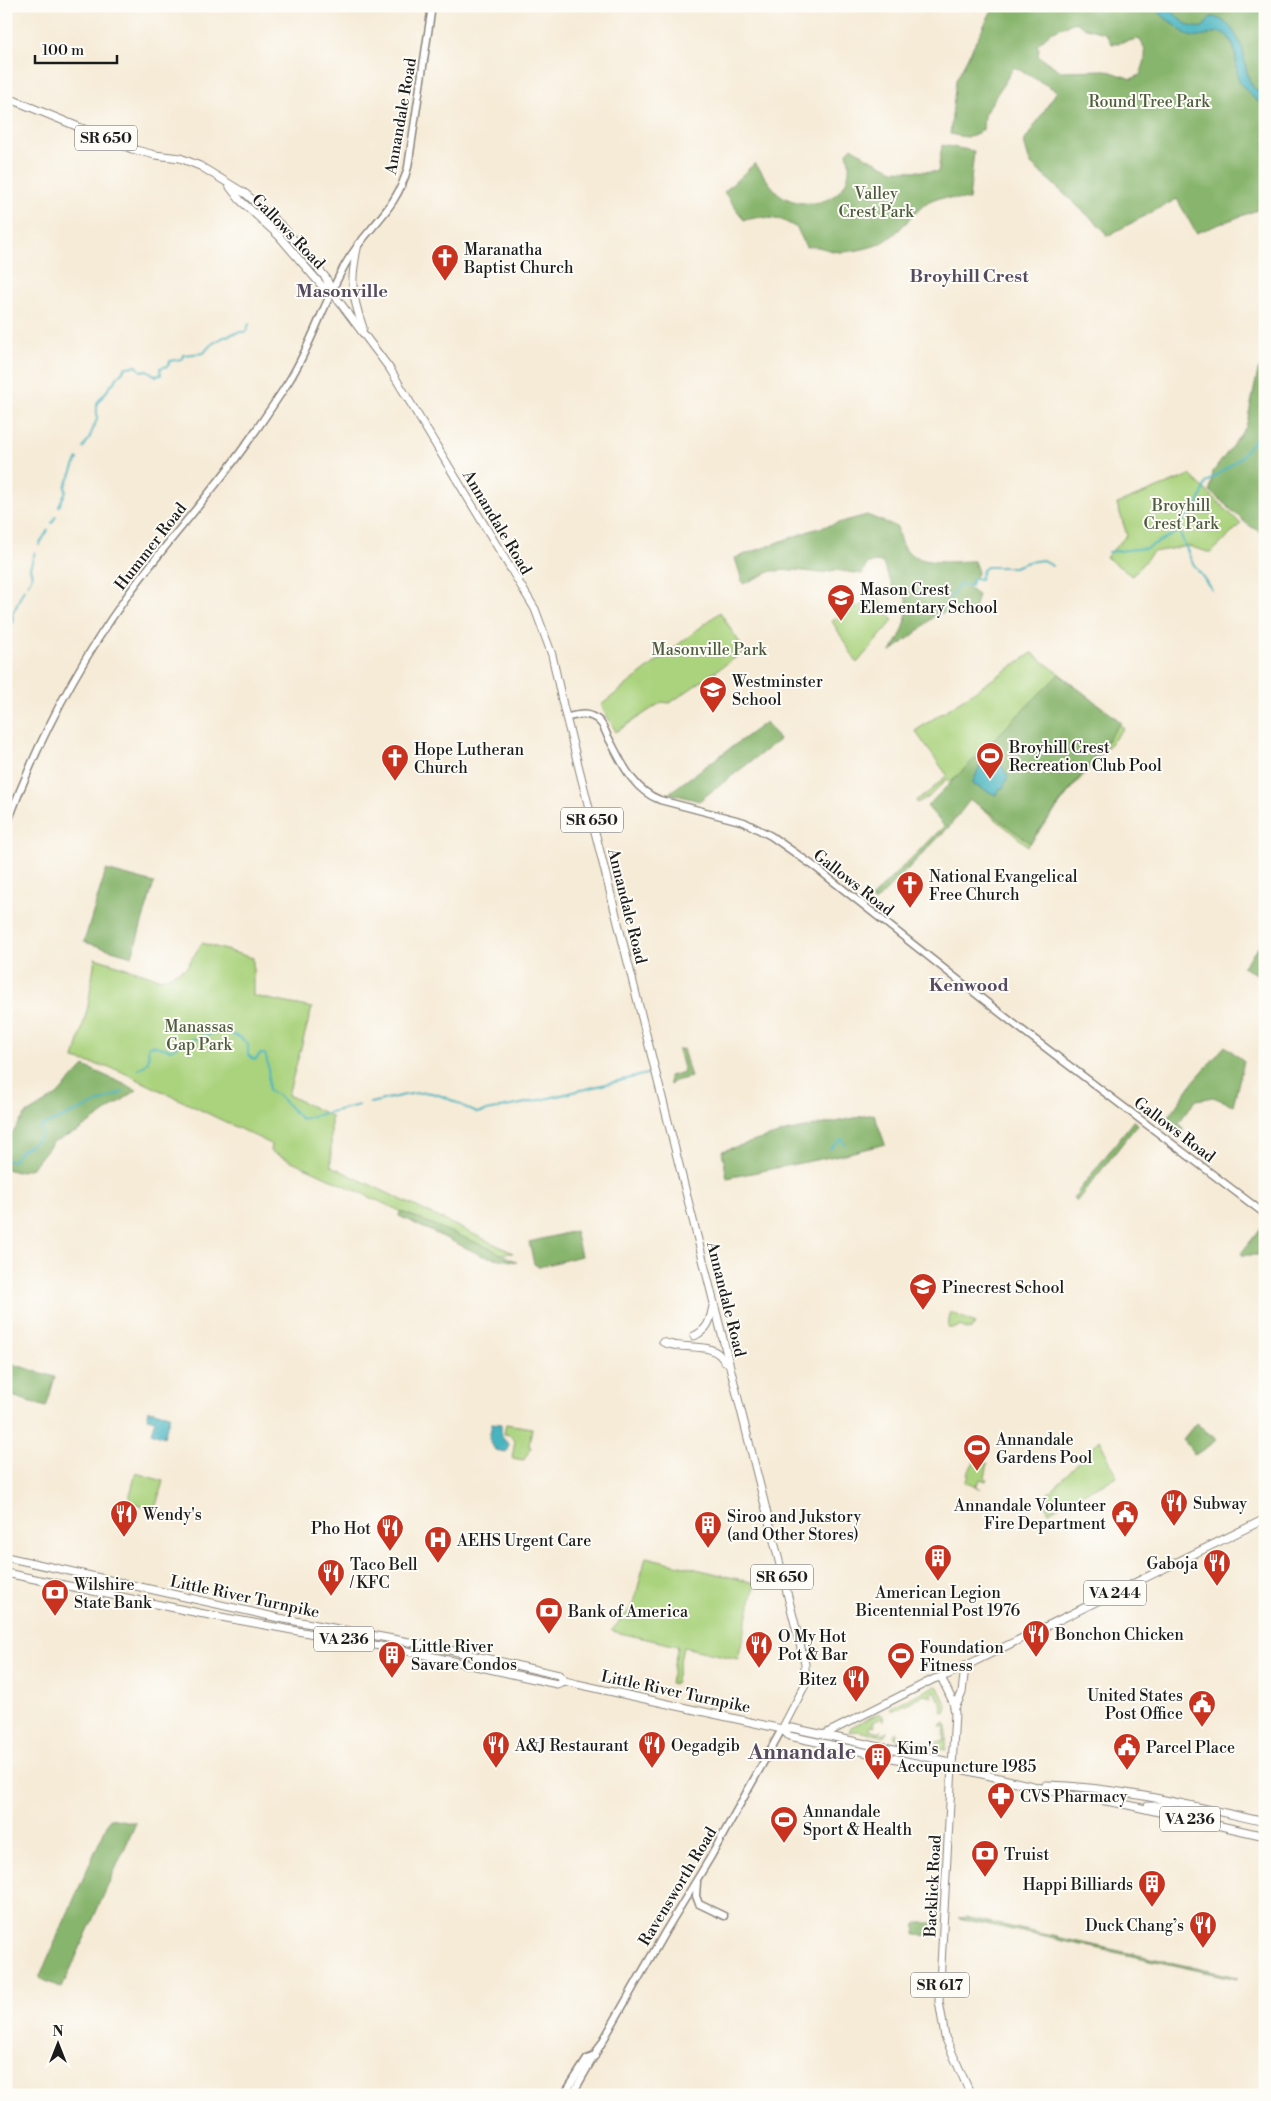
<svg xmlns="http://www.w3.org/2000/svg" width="1271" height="2101" viewBox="0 0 1271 2101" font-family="'Libre Bodoni',serif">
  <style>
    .green { fill: #abd37e; stroke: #64784d }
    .forest { fill: #88b56d; stroke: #526844; fill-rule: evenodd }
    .water { fill: #46b4c0; stroke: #31686e }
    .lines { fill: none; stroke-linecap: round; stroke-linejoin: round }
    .stream { stroke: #46b4c0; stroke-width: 2 }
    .secondary-casing { stroke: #89847a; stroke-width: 9 }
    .primary-casing { stroke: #89847a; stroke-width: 9 }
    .secondary { stroke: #fff; stroke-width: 6 }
    .primary { stroke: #fff; stroke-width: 7 }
    .labels { text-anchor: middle; stroke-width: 4; stroke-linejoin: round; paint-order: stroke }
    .shield { fill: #fdfcf7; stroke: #605f5e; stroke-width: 1 }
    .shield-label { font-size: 15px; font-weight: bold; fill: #1c1c1c }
    .park-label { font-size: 16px; fill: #4e5c3e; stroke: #fdfcf7 }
    .street-label { font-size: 16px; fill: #1c1c1c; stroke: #fdfcf7 }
    .poi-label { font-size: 16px; fill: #1c1c1c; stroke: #fdfcf7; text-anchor: start }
    .neighbourhood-label { font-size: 18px; font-weight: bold; fill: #554a60; stroke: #fdfcf7 }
    .district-label { font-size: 21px; font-weight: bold; fill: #554a60; stroke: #fdfcf7 }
  </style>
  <rect width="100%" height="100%" fill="#fdfcf7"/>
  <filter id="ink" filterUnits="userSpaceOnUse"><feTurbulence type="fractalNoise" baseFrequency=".02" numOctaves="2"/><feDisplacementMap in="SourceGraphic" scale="10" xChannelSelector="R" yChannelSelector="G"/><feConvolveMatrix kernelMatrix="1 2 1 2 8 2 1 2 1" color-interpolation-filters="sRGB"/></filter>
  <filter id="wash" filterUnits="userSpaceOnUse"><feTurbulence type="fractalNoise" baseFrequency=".0096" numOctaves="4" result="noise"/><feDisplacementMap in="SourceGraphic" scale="20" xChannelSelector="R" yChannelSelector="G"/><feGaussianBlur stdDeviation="1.12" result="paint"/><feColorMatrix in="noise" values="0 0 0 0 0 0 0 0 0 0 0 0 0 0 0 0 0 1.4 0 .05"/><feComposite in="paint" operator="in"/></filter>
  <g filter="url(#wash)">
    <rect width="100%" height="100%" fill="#f6ebd7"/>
    <g class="green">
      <polygon points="1190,475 1241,524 1211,553 1188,546 1153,552 1132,576 1106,557 1127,535 1117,504"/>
      <polygon points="878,596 893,621 857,663 832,621"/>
      <polygon points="720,612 745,651 670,703 662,702 616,732 601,705"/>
      <polygon points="1032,653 1074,685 1124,728 1074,786 1028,846 947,779 929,797 917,803 916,800 927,794 947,775 915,731"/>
      <polygon points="202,943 253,958 253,996 312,1008 288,1095 331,1116 331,1166 513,1253 501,1254 400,1211 270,1151 271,1144 118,1070 74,1059 88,1006 95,958 161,979 186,968"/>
      <polygon points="950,1312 976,1323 970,1330 959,1326 956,1328 948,1328"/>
      <polygon points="506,1424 532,1428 529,1446 531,1447 524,1460 512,1458 515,1441 510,1435 504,1434"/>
      <polygon points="1100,1440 1117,1477 1073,1498 1049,1512 1042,1500"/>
      <polygon points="976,1458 988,1463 985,1478 987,1479 986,1481 980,1479 976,1486 981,1489 965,1482 969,1475 967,1474"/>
      <polygon points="136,1473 163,1481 155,1509 128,1502"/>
      <polygon points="646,1557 755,1583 738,1659 683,1647 675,1684 670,1683 678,1646 611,1631 633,1606"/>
      <polygon points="935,1686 938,1687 947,1706 945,1714 942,1712 941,1703 935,1691 931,1693 933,1697 924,1695 894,1710 891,1710 891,1707"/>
      <polygon points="879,1713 884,1717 884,1721 881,1718 872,1722 874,1727 869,1726 869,1730 879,1733 881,1730 880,1733 885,1734 887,1731 885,1737 858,1731 849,1732 851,1727"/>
      <polygon points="942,1723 945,1723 947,1726 946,1750 895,1738 894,1734 897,1732 897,1736 936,1745 938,1741 944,1741 945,1726 940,1726"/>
    </g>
    <g class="forest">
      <path d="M994 6H1265V207L1196 233 1177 199 1107 236 1104 230 1030 163 1024 142 1057 91 1014 67 984 115 983 130H980C974 141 960 136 950 134L956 80ZM1075 22 1086 28 1105 33 1112 44 1139 39C1149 52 1145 61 1140 75L1131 79 1106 70 1061 71 1038 56 1039 49 1037 45 1051 32Z"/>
      <path d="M942 145 974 151 969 200C959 200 948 197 938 198 918 201 900 239 874 246 865 249 850 252 840 252 826 251 821 245 806 247L797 228 782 220 761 217 744 220 724 192 755 163C762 172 773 191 782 196 806 211 845 203 849 171 850 165 848 158 847 152L852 147 868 158 893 170 938 172Z"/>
      <polygon points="1265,360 1265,535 1247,524 1210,491 1213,472 1246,427 1258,371"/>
      <path d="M867 515 897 527C899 533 900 545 905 549 921 567 952 561 974 561L978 572 968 588 978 595 974 609 947 611 934 616 917 632 890 652C904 633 907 623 907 599L894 589 882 562 868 563 862 574 835 570 820 573 795 570 772 571 743 584 735 558 812 530Z"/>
      <polygon points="1059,674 1121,722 1030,843 991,813 970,800 949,827 875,902 870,899 944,826 927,806"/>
      <polygon points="766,722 779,740 699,801 669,793"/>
      <polygon points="106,870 154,883 132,956 84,942"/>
      <polygon points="1265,939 1265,978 1242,967"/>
      <polygon points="1225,1046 1244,1061 1233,1105 1213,1097 1196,1100 1179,1122 1184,1130 1179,1137 1163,1125 1193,1082"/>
      <polygon points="683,1049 691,1077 675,1081 670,1085 669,1076 684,1072 678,1050"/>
      <polygon points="84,1066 137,1090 78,1131 53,1142 32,1168 17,1172 6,1169 6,1138 9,1138 25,1115 57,1095"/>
      <polygon points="874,1114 885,1144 845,1154 727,1178 722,1151 785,1132"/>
      <polygon points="1134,1120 1137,1125 1077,1201 1073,1198"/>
      <polygon points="400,1211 487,1247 517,1262 483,1256 399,1216"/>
      <polygon points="1265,1223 1265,1255 1242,1255 1242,1252"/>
      <polygon points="575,1231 581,1256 539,1267 534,1264 529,1242"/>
      <polygon points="6,1362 55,1377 46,1407 6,1394"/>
      <polygon points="1196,1423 1217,1440 1195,1455 1183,1439"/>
      <polygon points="110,1818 136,1823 62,1988 39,1978"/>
      <polygon points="966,1917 1237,1977 1237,1979 958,1918"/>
      <polygon points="916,1923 936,1923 935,1936 915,1935"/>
    </g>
    <g class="water">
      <path d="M1152 6H1166C1179 16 1186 30 1203 27L1211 17C1228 17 1242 41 1244 56 1247 72 1247 88 1265 95V104C1258 103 1253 98 1249 93 1246 90 1241 86 1239 81 1234 67 1239 49 1228 37 1219 25 1204 40 1192 37 1186 36 1158 12 1152 6Z"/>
      <polygon points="989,758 1001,764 1008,777 1003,788 999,789 996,795 972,784 982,761"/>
      <polygon points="149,1410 170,1415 164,1437 151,1432 155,1420 147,1418"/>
      <polygon points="492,1423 501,1424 501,1436 509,1445 506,1452 495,1450 489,1439"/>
    </g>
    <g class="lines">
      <g class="stream">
        <path d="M83 448 89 439 97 419V403L126 367 137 366 141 371 147 370 156 376 161 375 160 368 168 366 170 361 182 359 183 355 204 353C211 341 233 331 246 332L249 324"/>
        <path d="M59 506 66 491 65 486C71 478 72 468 78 459"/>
        <polyline points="52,523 56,516"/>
        <polyline points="39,545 48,530"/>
        <polyline points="1108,552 1147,548 1179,531"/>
        <polyline points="28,584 32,576 30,568 35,552"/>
        <polyline points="1212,590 1192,562 1179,531 1187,515 1198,505 1206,483 1239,459 1265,427"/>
        <path d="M946 613C949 602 952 592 960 584L971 586 973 578 980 579 983 570 987 567H1014L1028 562 1043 560 1052 566"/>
        <path d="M6 625 8 623H13L12 613C18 607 19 597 24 589"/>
        <path d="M226 1032 241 1038 248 1044V1055L255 1060 260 1054H265C271 1069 267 1077 269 1091L278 1095 301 1119 359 1105"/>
        <path d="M138 1069C150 1064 149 1059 148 1047L152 1045 171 1050 187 1041 222 1031"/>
        <path d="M370 1103C384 1100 419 1090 431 1093 448 1096 461 1106 477 1113L545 1099 647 1074"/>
        <polyline points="830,1149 842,1139 845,1145"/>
        <path d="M6 1160 13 1161C21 1145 33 1148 42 1134L40 1127 123 1092"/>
      </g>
    </g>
  </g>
  <g filter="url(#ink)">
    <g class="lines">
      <defs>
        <g id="secondary">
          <path d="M567 717C575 716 585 712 593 717 601 720 604 728 607 735 621 760 631 789 660 800L744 822 771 836 815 867 1013 1023 1265 1214"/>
          <path d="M6 827C35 747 75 669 125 599 152 561 183 526 212 489 240 455 265 418 289 381 312 344 324 302 345 265 366 227 396 212 408 167L432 6"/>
          <polyline points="697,1882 696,1896 699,1904 724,1916"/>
          <polyline points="564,2095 587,2059 595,2056"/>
          <polyline points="572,2095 665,1932 710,1858 782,1729"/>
        </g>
        <g id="primary">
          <polyline points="6,97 132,149 155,155 180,158 200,166 246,194 283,227 326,278 332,292 390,369 535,609 552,655 563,705 805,1664 805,1685 782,1729"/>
          <polyline points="230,187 240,200 279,236 322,286 332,292"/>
          <path d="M358 244C350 280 351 293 363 328"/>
          <path d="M694 1336C709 1329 710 1320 713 1306"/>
          <path d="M663 1342C684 1352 713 1339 725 1362"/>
          <polyline points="6,1557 279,1618 436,1647 559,1675 565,1681 577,1684 782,1729 792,1728 945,1761 952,1767 1071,1795 1128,1805 1265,1836"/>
          <polyline points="6,1573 199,1613 407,1651 557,1684 565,1681"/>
          <polyline points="941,1677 953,1702 955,1713 939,2001 945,2037 971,2095"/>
          <polyline points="955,1708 962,1693 965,1666"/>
          <polyline points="782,1729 789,1736 944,1769 952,1767"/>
          <polyline points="823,1735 934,1679 947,1675 1265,1519"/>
          <path d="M1046 1785C1120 1787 1193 1806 1265 1822"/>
          <polyline points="1148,1806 1166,1806 1172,1802"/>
        </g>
      </defs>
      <use href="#secondary" class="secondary-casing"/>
      <use href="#primary" class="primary-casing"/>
      <use href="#secondary" class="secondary"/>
      <use href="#primary" class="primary"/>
    </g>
  </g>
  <defs>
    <symbol id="church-pin" viewBox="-11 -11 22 30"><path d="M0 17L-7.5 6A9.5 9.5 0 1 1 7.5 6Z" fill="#c8321e" stroke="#fdfcf7"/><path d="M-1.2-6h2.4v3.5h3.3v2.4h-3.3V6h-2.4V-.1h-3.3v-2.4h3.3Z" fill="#fff"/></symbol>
    <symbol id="school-pin" viewBox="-11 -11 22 30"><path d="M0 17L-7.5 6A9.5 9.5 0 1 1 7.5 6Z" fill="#c8321e" stroke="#fdfcf7"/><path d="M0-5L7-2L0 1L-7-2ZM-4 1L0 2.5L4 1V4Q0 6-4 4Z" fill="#fff"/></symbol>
    <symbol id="stadium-pin" viewBox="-11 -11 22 30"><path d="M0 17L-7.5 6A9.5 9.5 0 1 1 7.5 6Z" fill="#c8321e" stroke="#fdfcf7"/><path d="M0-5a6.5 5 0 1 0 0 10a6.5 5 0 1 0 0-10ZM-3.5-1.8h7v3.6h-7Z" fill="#fff"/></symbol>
    <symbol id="restaurant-pin" viewBox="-11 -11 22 30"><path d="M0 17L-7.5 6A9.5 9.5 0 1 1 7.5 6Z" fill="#c8321e" stroke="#fdfcf7"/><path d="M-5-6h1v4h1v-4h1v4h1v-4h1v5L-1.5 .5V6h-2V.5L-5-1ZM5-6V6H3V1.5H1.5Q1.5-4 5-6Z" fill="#fff"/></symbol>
    <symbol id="civic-pin" viewBox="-11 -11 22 30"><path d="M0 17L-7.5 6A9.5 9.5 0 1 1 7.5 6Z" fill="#c8321e" stroke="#fdfcf7"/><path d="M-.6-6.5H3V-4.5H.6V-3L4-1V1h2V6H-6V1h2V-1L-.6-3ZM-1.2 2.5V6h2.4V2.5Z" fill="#fff"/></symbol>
    <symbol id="building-pin" viewBox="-11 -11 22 30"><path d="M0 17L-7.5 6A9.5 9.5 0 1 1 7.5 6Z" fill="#c8321e" stroke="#fdfcf7"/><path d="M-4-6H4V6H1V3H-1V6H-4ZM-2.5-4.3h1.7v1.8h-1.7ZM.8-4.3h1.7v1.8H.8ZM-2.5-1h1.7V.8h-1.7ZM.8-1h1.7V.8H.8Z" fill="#fff"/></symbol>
    <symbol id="hospital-pin" viewBox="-11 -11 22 30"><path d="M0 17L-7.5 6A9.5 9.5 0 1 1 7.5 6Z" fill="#c8321e" stroke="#fdfcf7"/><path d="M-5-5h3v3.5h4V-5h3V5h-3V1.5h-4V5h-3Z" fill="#fff"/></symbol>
    <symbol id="bank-pin" viewBox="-11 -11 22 30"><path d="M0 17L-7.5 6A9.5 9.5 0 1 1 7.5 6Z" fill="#c8321e" stroke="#fdfcf7"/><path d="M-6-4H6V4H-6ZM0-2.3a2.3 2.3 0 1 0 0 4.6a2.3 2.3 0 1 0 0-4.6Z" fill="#fff"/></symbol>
    <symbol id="pharmacy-pin" viewBox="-11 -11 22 30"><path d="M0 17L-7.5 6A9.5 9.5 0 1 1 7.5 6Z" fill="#c8321e" stroke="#fdfcf7"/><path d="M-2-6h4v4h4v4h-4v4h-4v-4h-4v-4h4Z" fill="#fff"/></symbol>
  </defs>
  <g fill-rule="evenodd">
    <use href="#church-pin" x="429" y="242" width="32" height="43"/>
    <use href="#school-pin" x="825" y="582" width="32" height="43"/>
    <use href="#school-pin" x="697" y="674" width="32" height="43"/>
    <use href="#stadium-pin" x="974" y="740" width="32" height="43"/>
    <use href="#church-pin" x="379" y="742" width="32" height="43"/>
    <use href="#church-pin" x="894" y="869" width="32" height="43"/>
    <use href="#school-pin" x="907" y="1271" width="32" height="43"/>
    <use href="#stadium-pin" x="961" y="1432" width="32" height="43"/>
    <use href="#restaurant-pin" x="1158" y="1487" width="32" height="43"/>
    <use href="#restaurant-pin" x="108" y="1498" width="32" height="43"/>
    <use href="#civic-pin" x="1109" y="1498" width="32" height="43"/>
    <use href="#building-pin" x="692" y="1509" width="32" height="43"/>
    <use href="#restaurant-pin" x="374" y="1512" width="32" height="43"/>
    <use href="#hospital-pin" x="422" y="1524" width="32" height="43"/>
    <use href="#building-pin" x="922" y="1542" width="32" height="43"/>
    <use href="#restaurant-pin" x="1201" y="1547" width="32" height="43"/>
    <use href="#restaurant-pin" x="315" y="1557" width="32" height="43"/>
    <use href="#bank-pin" x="39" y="1577" width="32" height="43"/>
    <use href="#bank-pin" x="533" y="1595" width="32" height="43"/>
    <use href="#restaurant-pin" x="1020" y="1618" width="32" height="43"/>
    <use href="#restaurant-pin" x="743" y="1629" width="32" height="43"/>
    <use href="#building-pin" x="376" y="1639" width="32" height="43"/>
    <use href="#stadium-pin" x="885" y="1640" width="32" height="43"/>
    <use href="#restaurant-pin" x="840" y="1663" width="32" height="43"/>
    <use href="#civic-pin" x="1186" y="1688" width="32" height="43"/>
    <use href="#restaurant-pin" x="480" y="1729" width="32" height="43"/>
    <use href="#restaurant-pin" x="636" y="1729" width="32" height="43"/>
    <use href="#civic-pin" x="1111" y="1731" width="32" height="43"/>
    <use href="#building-pin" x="862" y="1741" width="32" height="43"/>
    <use href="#pharmacy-pin" x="985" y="1780" width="32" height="43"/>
    <use href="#stadium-pin" x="768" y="1804" width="32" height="43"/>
    <use href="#bank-pin" x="969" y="1838" width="32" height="43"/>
    <use href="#building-pin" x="1136" y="1868" width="32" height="43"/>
    <use href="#restaurant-pin" x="1187" y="1909" width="32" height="43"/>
  </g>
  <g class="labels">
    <g class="shield">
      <rect x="75" y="125.5" width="62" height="25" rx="4"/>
      <rect x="561" y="807.5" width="62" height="25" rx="4"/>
      <rect x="751" y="1564.5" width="62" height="25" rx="4"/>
      <rect x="1084" y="1580.5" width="62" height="25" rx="4"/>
      <rect x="314" y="1626.5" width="60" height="25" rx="4"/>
      <rect x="1160" y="1806.5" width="60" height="25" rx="4"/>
      <rect x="911" y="1972.5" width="58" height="25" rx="4"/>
    </g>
    <g class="shield-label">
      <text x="106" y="143">SR 650</text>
      <text x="592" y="825">SR 650</text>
      <text x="782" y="1582">SR 650</text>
      <text x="1115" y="1598">VA 244</text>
      <text x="344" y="1644">VA 236</text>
      <text x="1190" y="1824">VA 236</text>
      <text x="940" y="1990">SR 617</text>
    </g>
    <g class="park-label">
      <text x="1149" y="107">Round Tree Park</text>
      <text x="876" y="199">Valley<tspan x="876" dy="18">Crest Park</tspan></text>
      <text x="1181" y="511">Broyhill<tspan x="1181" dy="18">Crest Park</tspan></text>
      <text x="709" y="655">Masonville Park</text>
      <text x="199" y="1032">Manassas<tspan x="199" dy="18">Gap Park</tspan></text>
    </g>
    <g class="street-label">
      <text transform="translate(400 116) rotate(-80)" y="6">Annandale Road</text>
      <text transform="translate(289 231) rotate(46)" y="6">Gallows Road</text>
      <text transform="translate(498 522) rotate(59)" y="6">Annandale Road</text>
      <text transform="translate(150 546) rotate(-52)" y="6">Hummer Road</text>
      <text transform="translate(854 882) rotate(38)" y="6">Gallows Road</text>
      <text transform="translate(628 906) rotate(76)" y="6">Annandale Road</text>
      <text transform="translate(1175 1129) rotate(37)" y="6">Gallows Road</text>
      <text transform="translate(727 1299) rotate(76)" y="6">Annandale Road</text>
      <text transform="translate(245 1596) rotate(12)" y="6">Little River Turnpike</text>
      <text transform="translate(676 1691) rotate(12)" y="6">Little River Turnpike</text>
      <text transform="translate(677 1886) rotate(-59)" y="6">Ravensworth Road</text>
      <text transform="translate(932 1886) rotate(-87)" y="6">Backlick Road</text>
    </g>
    <g class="poi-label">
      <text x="464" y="255">Maranatha<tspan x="464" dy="18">Baptist Church</tspan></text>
      <text x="860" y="595">Mason Crest<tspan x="860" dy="18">Elementary School</tspan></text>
      <text x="732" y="687">Westminster<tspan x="732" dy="18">School</tspan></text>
      <text x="1009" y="753">Broyhill Crest<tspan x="1009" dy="18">Recreation Club Pool</tspan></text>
      <text x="414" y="755">Hope Lutheran<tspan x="414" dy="18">Church</tspan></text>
      <text x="929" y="882">National Evangelical<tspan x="929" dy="18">Free Church</tspan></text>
      <text x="942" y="1293">Pinecrest School</text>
      <text x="996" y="1445">Annandale<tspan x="996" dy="18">Gardens Pool</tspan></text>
      <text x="1193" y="1509">Subway</text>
      <text x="1106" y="1511" text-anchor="end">Annandale Volunteer<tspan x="1106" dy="18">Fire Department</tspan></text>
      <text x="143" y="1520">Wendy's</text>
      <text x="727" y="1522">Siroo and Jukstory<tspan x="727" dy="18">(and Other Stores)</tspan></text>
      <text x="371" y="1534" text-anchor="end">Pho Hot</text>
      <text x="457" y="1546">AEHS Urgent Care</text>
      <text x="1198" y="1569" text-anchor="end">Gaboja</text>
      <text x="350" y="1570">Taco Bell<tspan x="350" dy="18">/ KFC</tspan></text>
      <text x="74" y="1590">Wilshire<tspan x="74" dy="18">State Bank</tspan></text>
      <text x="938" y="1598" text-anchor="middle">American Legion<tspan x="938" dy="18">Bicentennial Post 1976</tspan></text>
      <text x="568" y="1617">Bank of America</text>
      <text x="1055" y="1640">Bonchon Chicken</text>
      <text x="778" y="1642">O My Hot<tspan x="778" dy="18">Pot &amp; Bar</tspan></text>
      <text x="411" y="1652">Little River<tspan x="411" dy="18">Savare Condos</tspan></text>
      <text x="920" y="1653">Foundation<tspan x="920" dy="18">Fitness</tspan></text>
      <text x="837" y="1685" text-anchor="end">Bitez</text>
      <text x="1183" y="1701" text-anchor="end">United States<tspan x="1183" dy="18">Post Office</tspan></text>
      <text x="515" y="1751">A&amp;J Restaurant</text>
      <text x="671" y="1751">Oegadgib</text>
      <text x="1146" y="1753">Parcel Place</text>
      <text x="897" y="1754">Kim's<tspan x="897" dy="18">Accupuncture 1985</tspan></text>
      <text x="1020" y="1802">CVS Pharmacy</text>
      <text x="803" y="1817">Annandale<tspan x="803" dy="18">Sport &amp; Health</tspan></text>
      <text x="1004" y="1860">Truist</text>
      <text x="1133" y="1890" text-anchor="end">Happi Billiards</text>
      <text x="1184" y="1931" text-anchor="end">Duck Chang’s</text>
    </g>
    <g class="neighbourhood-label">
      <text x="969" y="282">Broyhill Crest</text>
      <text x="342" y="297">Masonville</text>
      <text x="969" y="991">Kenwood</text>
    </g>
    <g class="district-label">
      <text x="802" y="1759">Annandale</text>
    </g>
  </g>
  <rect width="1271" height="2101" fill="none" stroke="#fdfcf7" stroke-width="25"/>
  <g transform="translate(58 2044)" stroke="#fdfcf7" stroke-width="4" paint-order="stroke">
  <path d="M0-4L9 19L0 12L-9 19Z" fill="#1c1c1c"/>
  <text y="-8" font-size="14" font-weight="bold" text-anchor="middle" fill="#1c1c1c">N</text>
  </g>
  <path d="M35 55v8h82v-8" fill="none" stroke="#1c1c1c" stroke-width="2.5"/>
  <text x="42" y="55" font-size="15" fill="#1c1c1c" stroke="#fdfcf7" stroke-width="4" paint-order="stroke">100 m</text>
</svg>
